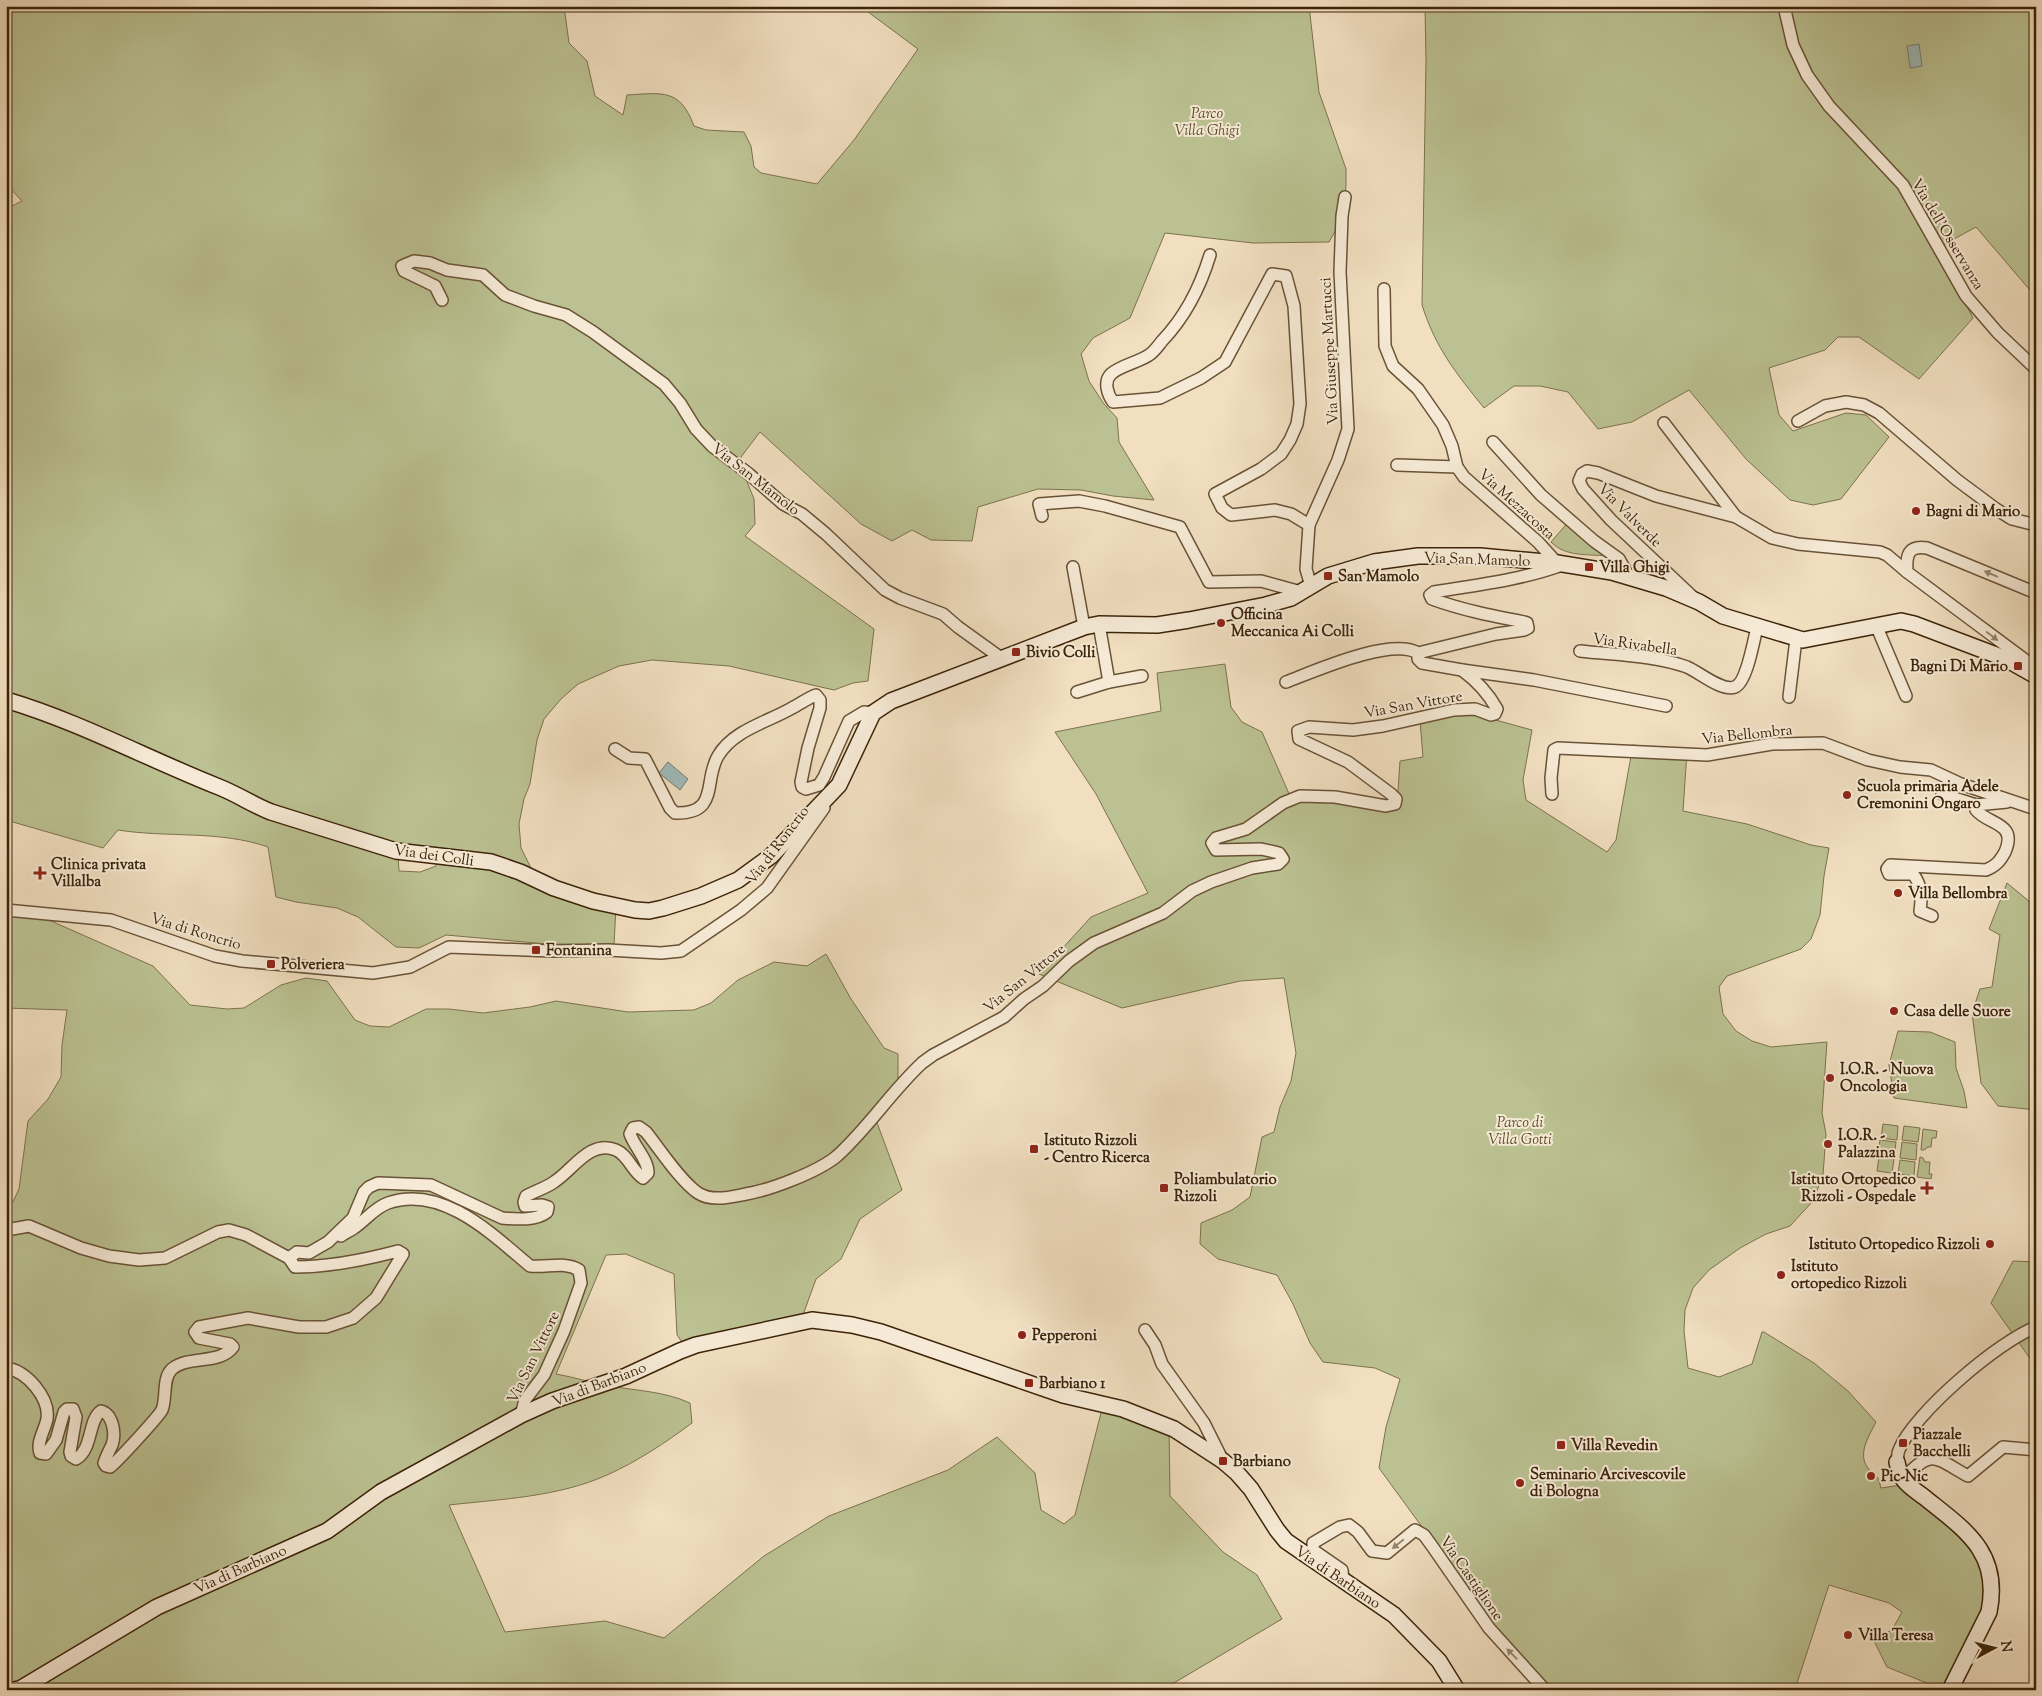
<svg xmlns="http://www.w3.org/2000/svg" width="2042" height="1696" viewBox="0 0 2042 1696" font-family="'Sorts Mill Goudy',serif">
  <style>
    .green { fill: #bbc192; stroke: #7c724d; fill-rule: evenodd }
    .water { fill: #9ebabb; stroke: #777e73 }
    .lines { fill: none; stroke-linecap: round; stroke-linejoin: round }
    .street-casing { stroke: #6a5236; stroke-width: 14 }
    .secondary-casing { stroke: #3d2308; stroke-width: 18 }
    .street { stroke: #f6ead6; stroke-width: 11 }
    .secondary { stroke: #f6ead6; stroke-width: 15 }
    .oneway { fill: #9a866f }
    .poi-dot { fill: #8f2418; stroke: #f6ead6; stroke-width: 2 }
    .labels { text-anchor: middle; stroke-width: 4; stroke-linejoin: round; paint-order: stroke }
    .park-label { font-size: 15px; font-style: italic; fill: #5c4a2a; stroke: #f6ead6 }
    .street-label { font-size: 15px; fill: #3d2308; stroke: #f6ead6 }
    .poi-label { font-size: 15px; font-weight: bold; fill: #3d2308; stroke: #f6ead6; text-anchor: start }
  </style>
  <rect width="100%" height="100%" fill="#f1dfc0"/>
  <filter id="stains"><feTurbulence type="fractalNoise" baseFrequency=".004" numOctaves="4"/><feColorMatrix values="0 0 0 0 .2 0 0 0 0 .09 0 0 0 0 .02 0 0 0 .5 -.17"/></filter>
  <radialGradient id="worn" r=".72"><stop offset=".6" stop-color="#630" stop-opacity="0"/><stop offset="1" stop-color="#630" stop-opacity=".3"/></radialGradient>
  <g class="green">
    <path d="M6 6H564L569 43 587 61 595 96 623 115 627 95C662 93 680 88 694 126L706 130 744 132 751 146 754 167 761 173 817 184 854 140 918 49 860 6H1309L1319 92 1346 169V187L1337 228 1329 242 1253 243 1165 233 1130 318 1093 338 1081 354 1089 381 1104 404 1117 418 1119 442 1154 500 1113 496 1081 490 1038 489 978 507 972 541 931 540 912 530 892 541 861 524 760 432 741 457 745 477 754 499 755 524 745 536 874 629 868 681 853 683 834 690 729 666 652 660 619 666 578 684 561 699 544 719 537 740 530 784 524 799 519 824 521 848 535 876 616 906 614 945 547 944 446 935 419 948 396 947 358 917 337 908 296 902 276 897 268 847C219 830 168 838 118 830L103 848 6 820V209L22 201 6 184ZM398 854 437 859 436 866 420 872 399 871Z"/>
    <path d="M1425 6H2036V289H2029L1976 227 1936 249 1973 318 1919 379 1859 337H1838L1825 350 1769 368 1779 415 1793 431 1846 413 1866 415 1889 437 1841 499 1813 505 1790 500 1746 459 1689 390 1632 422 1598 429 1568 392 1540 386H1514L1484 408C1456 373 1436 349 1422 305L1426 60Z"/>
    <path d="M1570 520 1607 556C1588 554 1565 557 1551 542Z"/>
    <path d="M1225 664 1231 707 1242 722 1262 732 1290 796 1397 806 1400 761 1423 757 1420 721 1470 713 1532 730 1523 780 1526 800 1607 852 1616 840 1633 745 1687 752 1683 811 1747 824 1811 845 1829 848 1824 876 1820 915 1811 939 1801 949 1727 976 1719 987 1723 1014 1736 1031 1752 1041 1771 1047 1827 1042 1822 1113 1826 1134 1823 1175 1813 1201 1790 1226 1766 1234 1740 1248 1709 1270 1693 1288 1685 1310 1684 1331 1688 1368 1719 1377 1752 1364 1762 1332H1764L1814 1363 1848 1391 1876 1422C1869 1436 1857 1454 1868 1468 1877 1479 1877 1472 1881 1488L1908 1484 1961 1519 1994 1595 1953 1686 1941 1683 1929 1684 1887 1667 1873 1639 1892 1630 1902 1612 1889 1603 1829 1585 1797 1683 1799 1690H1552L1492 1623 1379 1468 1386 1427 1400 1379 1375 1368 1323 1362 1310 1343 1293 1304 1277 1275 1218 1259 1200 1244 1201 1223 1232 1210 1250 1197 1262 1137 1274 1132 1280 1107 1291 1081 1296 1053 1284 978 1240 981 1122 1008 1039 974 1091 917 1148 893 1096 794 1055 732 1161 711 1157 673Z"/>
    <polygon points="2007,883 2036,907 2036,1110 1998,1106 1981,1083 1972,1013 1980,989 1992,987 2000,935 1989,929"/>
    <path d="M6 913 42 917 153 966 190 1005 227 1009 244 1008 281 985 306 978 327 981 355 1020 370 1026 389 1027 426 1009H449L483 1013 530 1007 556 1001 628 1012 694 1010 711 1003 738 980 774 962 807 966 826 954 851 999 884 1048 898 1054V1085L873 1112 902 1190 860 1219 841 1259 816 1279 800 1323 687 1349 677 1335 674 1274 626 1254 606 1255 556 1374C574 1377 591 1383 610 1386 638 1391 663 1391 690 1403L692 1423C665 1443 638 1461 607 1475 558 1497 502 1499 449 1505L505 1632 605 1621 664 1638 764 1556 829 1516 948 1470 997 1437 1035 1473 1041 1510 1064 1524 1075 1515 1103 1405 1169 1429 1170 1496 1223 1552 1257 1575 1282 1619 1162 1690H6V1216L19 1189 28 1121 48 1099 61 1077 62 1045 67 1010 6 1008Z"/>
    <polygon points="1898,1031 1930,1032 1955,1042 1956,1068 1964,1091 1967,1108 1894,1098 1889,1065"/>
    <polygon points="1883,1124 1898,1126 1897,1140 1881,1138"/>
    <polygon points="1904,1126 1920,1128 1918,1142 1902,1140"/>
    <polygon points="1923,1129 1937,1131 1936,1138 1932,1138 1931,1147 1928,1147 1924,1150 1921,1150"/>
    <polygon points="1880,1140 1896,1142 1894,1158 1878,1156"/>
    <polygon points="1902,1142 1917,1144 1916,1160 1900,1158"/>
    <polygon points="1879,1157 1894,1159 1892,1173 1877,1171"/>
    <polygon points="1920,1157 1923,1158 1925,1162 1930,1162 1929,1174 1932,1174 1931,1179 1917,1177"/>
    <polygon points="1900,1160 1915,1162 1914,1176 1898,1174"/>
    <polygon points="2013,1261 2036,1262 2036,1367 1991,1303"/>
  </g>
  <g class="water">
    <polygon points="1919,44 1922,66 1910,68 1907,46"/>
    <polygon points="668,762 688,779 680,790 659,773"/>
  </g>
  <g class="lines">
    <defs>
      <g id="street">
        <polyline points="1784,6 1793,45 1807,75 1829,106 1903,185 1966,296 1998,333 2036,369"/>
        <path d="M1210 255C1200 288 1186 316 1162 341 1158 346 1154 352 1149 355 1139 362 1119 366 1111 374 1103 382 1108 395 1113 402L1160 398 1201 378 1225 362 1272 274 1286 276 1294 306 1300 404 1297 424 1290 440 1281 454 1261 469 1215 494 1222 508 1231 515 1275 510 1291 514 1309 525"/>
        <polyline points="1384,289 1385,346 1393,366 1418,389 1443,425 1452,446 1457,467 1464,477 1538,542 1557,563"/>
        <polyline points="442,300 435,286 404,271 402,266 414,261 430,263 447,270 483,275 505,295 534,306 566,315 593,332 664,384 680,403 696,429 712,446 749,474 783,504 802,514 826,534 885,590 900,598 943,614 958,627 1001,658"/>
        <polyline points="1798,421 1825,406 1846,402 1864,405 1879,413 1957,480 1996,509 2012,519 2036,525"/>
        <polyline points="1664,423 1736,517"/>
        <polyline points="1493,442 1541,495 1594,541 1619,559 1628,575"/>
        <polyline points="1397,465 1457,467"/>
        <polyline points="1042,516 1039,504 1079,501 1105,506 1180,527 1209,582 1261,581 1301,592"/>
        <path d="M1562 565C1521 580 1476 585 1434 592L1430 595 1432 599C1462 610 1493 616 1524 622L1527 623 1528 628 1524 630 1496 634 1418 653V659L1422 663 1462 670 1534 680 1666 706"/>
        <polyline points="1073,567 1084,627"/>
        <polyline points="1311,586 1306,569 1309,525 1338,460 1348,429 1340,272 1342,216 1345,197"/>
        <path d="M2036 593 1927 548C1908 545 1906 555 1907 572L2036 668"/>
        <polyline points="1694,598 1611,520 1583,489 1579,481 1582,474 1587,471 1598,473 1656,496 1736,517 1772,538 1798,544 1880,552 1887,555 1907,572"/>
        <polyline points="1099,624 1109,682"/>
        <polyline points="1876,625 1906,696"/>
        <path d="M1580 651C1615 655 1653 655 1687 667 1699 672 1722 692 1735 687 1747 682 1754 639 1757 627"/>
        <path d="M1286 682C1315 671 1391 637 1418 653"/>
        <polyline points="1077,692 1109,682 1142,676"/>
        <polyline points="1789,697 1796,639"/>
        <path d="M615 749 629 758 645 759 670 808 675 813C720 814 703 781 718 756 733 730 768 722 792 708 800 704 808 698 816 695L820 700V708L808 748 801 782 802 787 806 789 819 785 824 777 849 721 864 712 873 713"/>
        <polyline points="1552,794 1551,778 1554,750 1558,748 1707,755 1772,744 1823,743 1868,760 1900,767 1931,770 1961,784 2036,809"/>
        <polyline points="1942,794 1976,805"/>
        <polyline points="6,910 111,920 215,956 242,961 373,973 410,967 449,947 551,951 608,950 661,953 681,951 741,910 767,888 824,808"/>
        <path d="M1932 916 1920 911C1922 896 1922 886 1913 874H1889L1887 869 1890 865 1986 870C1996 866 2000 861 2005 852 2018 822 1988 825 1976 810V805L2007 802"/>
        <path d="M6 1230 29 1226 81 1248 109 1256 139 1260 165 1258 218 1232 229 1230 246 1235 289 1258 295 1267C330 1267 364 1260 398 1251L403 1254 376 1298 353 1318 326 1327H299L248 1318 199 1327 195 1332 199 1338 230 1344 233 1347C220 1365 188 1355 172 1369 162 1378 167 1398 162 1410 158 1417 117 1462 110 1467L106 1466 104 1463C106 1457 109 1451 112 1445 116 1434 113 1414 101 1411 88 1420 93 1449 76 1459L71 1456 70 1452 76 1417 73 1409H67L64 1412 56 1440 46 1454 40 1453C36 1442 45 1430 47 1419 50 1398 27 1371 6 1368"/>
        <path d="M341 1236C345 1233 350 1231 354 1228 366 1220 374 1208 388 1203 442 1184 493 1235 530 1266 547 1268 565 1261 579 1270L581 1283 564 1331 544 1375 525 1400 521 1415"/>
        <path d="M289 1258 297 1252 309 1253 328 1242 353 1218 364 1192 369 1187 378 1183 431 1185 502 1218C516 1219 536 1221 547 1212L548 1207 542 1205 525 1206 524 1202 526 1196C535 1191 546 1188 554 1182 573 1170 590 1139 616 1150 628 1155 632 1171 643 1178L648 1173C648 1159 635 1148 630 1134L633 1128 639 1127 646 1132C659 1148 681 1182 698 1193 712 1202 730 1197 746 1194 770 1190 818 1172 837 1156 868 1128 891 1092 922 1063L933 1055 1004 1017 1024 999 1043 986 1069 961 1094 943 1163 913 1192 891 1211 882 1252 868 1278 864 1283 859 1279 853 1261 849 1216 850 1212 843 1216 838 1246 829 1283 803 1300 796 1335 797 1386 806 1395 804 1396 799 1391 794 1348 762 1299 739 1298 731 1309 727 1353 730 1383 726 1454 710 1475 709 1491 715 1495 714 1497 709C1488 693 1477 681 1462 670"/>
        <polyline points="1145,1330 1155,1345 1162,1364 1204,1423 1223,1461"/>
        <path d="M1897 1462C1898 1458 1897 1454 1899 1450 1913 1414 1999 1341 2036 1327"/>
        <path d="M1902 1480C1932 1448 1934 1457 1968 1476L2003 1447 2036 1450"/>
        <polyline points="1343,1581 1342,1570 1313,1550 1313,1543 1340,1527 1349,1525 1358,1532 1372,1551 1387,1553 1415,1530 1424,1535 1432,1546 1489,1628 1545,1690"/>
      </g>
      <g id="secondary">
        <path d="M6 700C80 722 148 759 219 787 237 794 253 805 271 812L396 851 491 862 520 872 554 888 593 901 635 910 649 911 663 908 701 896 738 880 771 856 839 785 873 713 891 701 1084 627 1099 624 1157 625 1189 620 1266 605 1291 598 1328 576 1374 562 1418 556H1480L1557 563 1612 572 1666 588 1699 602 1723 616 1803 640 1901 621 1914 624 2004 658 2036 676"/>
        <path d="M1897 1462C1900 1481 1909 1486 1924 1497 1965 1530 2001 1552 1989 1612L1950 1690"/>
        <polyline points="14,1690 20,1689 157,1607 327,1531 381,1492 521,1415 552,1401 626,1376 680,1351 696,1345 812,1320 852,1325 881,1332 1063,1395 1123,1409 1174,1429 1223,1461 1237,1473 1251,1489 1277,1530 1286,1541 1394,1615 1439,1661 1457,1690"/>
      </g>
    </defs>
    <use href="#street" class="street-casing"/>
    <use href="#secondary" class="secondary-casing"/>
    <use href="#street" class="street"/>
    <use href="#secondary" class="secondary"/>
  </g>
  <defs><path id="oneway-solid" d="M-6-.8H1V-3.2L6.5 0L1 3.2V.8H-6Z" transform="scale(1.25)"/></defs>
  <g class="oneway">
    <use href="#oneway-solid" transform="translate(1991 574) rotate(-157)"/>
    <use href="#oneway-solid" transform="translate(1992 636) rotate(37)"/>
    <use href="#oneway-solid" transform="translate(1398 1544) rotate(141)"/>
    <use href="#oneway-solid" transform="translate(1512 1654) rotate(-134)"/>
  </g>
  <g class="poi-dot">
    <circle cx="1916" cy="511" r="5"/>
    <rect x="1584" y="562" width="10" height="10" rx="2.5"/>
    <rect x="1323" y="571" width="10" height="10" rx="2.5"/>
    <circle cx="1221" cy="623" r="5"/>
    <rect x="1011" y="647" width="10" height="10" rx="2.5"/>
    <rect x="2013" y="661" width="10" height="10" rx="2.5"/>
    <circle cx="1847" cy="795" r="5"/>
    <path d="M37.5 865.5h5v5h5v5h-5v5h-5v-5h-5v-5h5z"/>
    <circle cx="1898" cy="893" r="5"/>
    <rect x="531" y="945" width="10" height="10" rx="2.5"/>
    <rect x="266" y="959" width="10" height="10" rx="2.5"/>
    <circle cx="1894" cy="1011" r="5"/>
    <circle cx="1830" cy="1078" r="5"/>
    <circle cx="1828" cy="1144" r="5"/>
    <rect x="1029" y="1144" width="10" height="10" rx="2.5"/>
    <rect x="1159" y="1183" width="10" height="10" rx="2.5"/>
    <path d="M1924.5 1180.5h5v5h5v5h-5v5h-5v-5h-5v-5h5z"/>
    <circle cx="1990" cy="1244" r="5"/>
    <circle cx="1781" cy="1275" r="5"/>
    <circle cx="1022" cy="1335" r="5"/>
    <rect x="1024" y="1378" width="10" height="10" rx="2.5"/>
    <rect x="1898" y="1438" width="10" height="10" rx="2.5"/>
    <rect x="1556" y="1440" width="10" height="10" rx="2.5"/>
    <rect x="1218" y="1456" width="10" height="10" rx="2.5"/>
    <circle cx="1871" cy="1476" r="5"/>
    <circle cx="1520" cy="1483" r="5"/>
    <circle cx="1848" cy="1635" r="5"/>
  </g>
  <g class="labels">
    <g class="park-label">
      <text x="1207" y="118">Parco<tspan x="1207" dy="17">Villa Ghigi</tspan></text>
      <text x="1520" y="1127">Parco di<tspan x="1520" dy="17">Villa Gotti</tspan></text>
    </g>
    <g class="street-label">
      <text transform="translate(1948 234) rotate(59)" y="5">Via dell'Osservanza</text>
      <text transform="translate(1329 351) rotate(-93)" y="5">Via Giuseppe Martucci</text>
      <text transform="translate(756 479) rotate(38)" y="5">Via San Mamolo</text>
      <text transform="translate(1517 504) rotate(42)" y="5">Via Mezzacosta</text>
      <text transform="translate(1630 515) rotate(45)" y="5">Via Valverde</text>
      <text transform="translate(1477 559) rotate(2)" y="5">Via San Mamolo</text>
      <text transform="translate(1635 644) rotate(8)" y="5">Via Rivabella</text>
      <text transform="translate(1413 704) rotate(-10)" y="5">Via San Vittore</text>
      <text transform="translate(1747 734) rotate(-6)" y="5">Via Bellombra</text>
      <text transform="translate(777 845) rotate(-53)" y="5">Via di Roncrio</text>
      <text transform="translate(434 855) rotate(8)" y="5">Via dei Colli</text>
      <text transform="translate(196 931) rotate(17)" y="5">Via di Roncrio</text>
      <text transform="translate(1024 978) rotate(-39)" y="5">Via San Vittore</text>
      <text transform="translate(533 1357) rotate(-64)" y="5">Via San Vittore</text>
      <text transform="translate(599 1384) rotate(-21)" y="5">Via di Barbiano</text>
      <text transform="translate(240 1569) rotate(-24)" y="5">Via di Barbiano</text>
      <text transform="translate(1338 1577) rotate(34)" y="5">Via di Barbiano</text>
      <text transform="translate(1472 1578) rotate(55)" y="5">Via Castiglione</text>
    </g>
    <g class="poi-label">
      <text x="1926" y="516">Bagni di Mario</text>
      <text x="1599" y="572">Villa Ghigi</text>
      <text x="1338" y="581">San Mamolo</text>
      <text x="1231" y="619">Officina<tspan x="1231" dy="17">Meccanica Ai Colli</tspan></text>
      <text x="1026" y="657">Bivio Colli</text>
      <text x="2008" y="671" text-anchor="end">Bagni Di Mario</text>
      <text x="1857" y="791">Scuola primaria Adele<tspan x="1857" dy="17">Cremonini Ongaro</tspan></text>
      <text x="51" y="869">Clinica privata<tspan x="51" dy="17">Villalba</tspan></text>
      <text x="1908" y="898">Villa Bellombra</text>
      <text x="546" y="955">Fontanina</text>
      <text x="281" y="969">Polveriera</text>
      <text x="1904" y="1016">Casa delle Suore</text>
      <text x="1840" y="1074">I.O.R. - Nuova<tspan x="1840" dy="17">Oncologia</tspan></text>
      <text x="1838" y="1140">I.O.R. -<tspan x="1838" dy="17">Palazzina</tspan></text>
      <text x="1044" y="1145">Istituto Rizzoli<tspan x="1044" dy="17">- Centro Ricerca</tspan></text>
      <text x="1174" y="1184">Poliambulatorio<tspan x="1174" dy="17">Rizzoli</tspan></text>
      <text x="1916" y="1184" text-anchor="end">Istituto Ortopedico<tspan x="1916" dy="17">Rizzoli - Ospedale</tspan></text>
      <text x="1980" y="1249" text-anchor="end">Istituto Ortopedico Rizzoli</text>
      <text x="1791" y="1271">Istituto<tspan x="1791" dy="17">ortopedico Rizzoli</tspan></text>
      <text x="1032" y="1340">Pepperoni</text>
      <text x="1039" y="1388">Barbiano 1</text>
      <text x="1913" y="1439">Piazzale<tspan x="1913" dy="17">Bacchelli</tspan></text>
      <text x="1571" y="1450">Villa Revedin</text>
      <text x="1233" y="1466">Barbiano</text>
      <text x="1530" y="1479">Seminario Arcivescovile<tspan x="1530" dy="17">di Bologna</tspan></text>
      <text x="1881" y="1481">Pic-Nic</text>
      <text x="1858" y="1640">Villa Teresa</text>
    </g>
  </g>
  <rect width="2042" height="1696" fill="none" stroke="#f1dfc0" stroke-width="25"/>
  <rect x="8" y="8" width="2027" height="1681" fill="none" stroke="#3d2308" stroke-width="2.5"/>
  <rect x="12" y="12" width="2017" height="1671" fill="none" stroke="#3d2308"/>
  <g transform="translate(1994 1648) rotate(83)" stroke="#f6ead6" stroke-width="4" paint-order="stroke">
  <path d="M0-4L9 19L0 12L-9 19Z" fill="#3d2308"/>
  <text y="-8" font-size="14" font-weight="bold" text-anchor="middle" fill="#3d2308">N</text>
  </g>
  <rect width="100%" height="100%" filter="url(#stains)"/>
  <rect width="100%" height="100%" fill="url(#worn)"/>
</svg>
